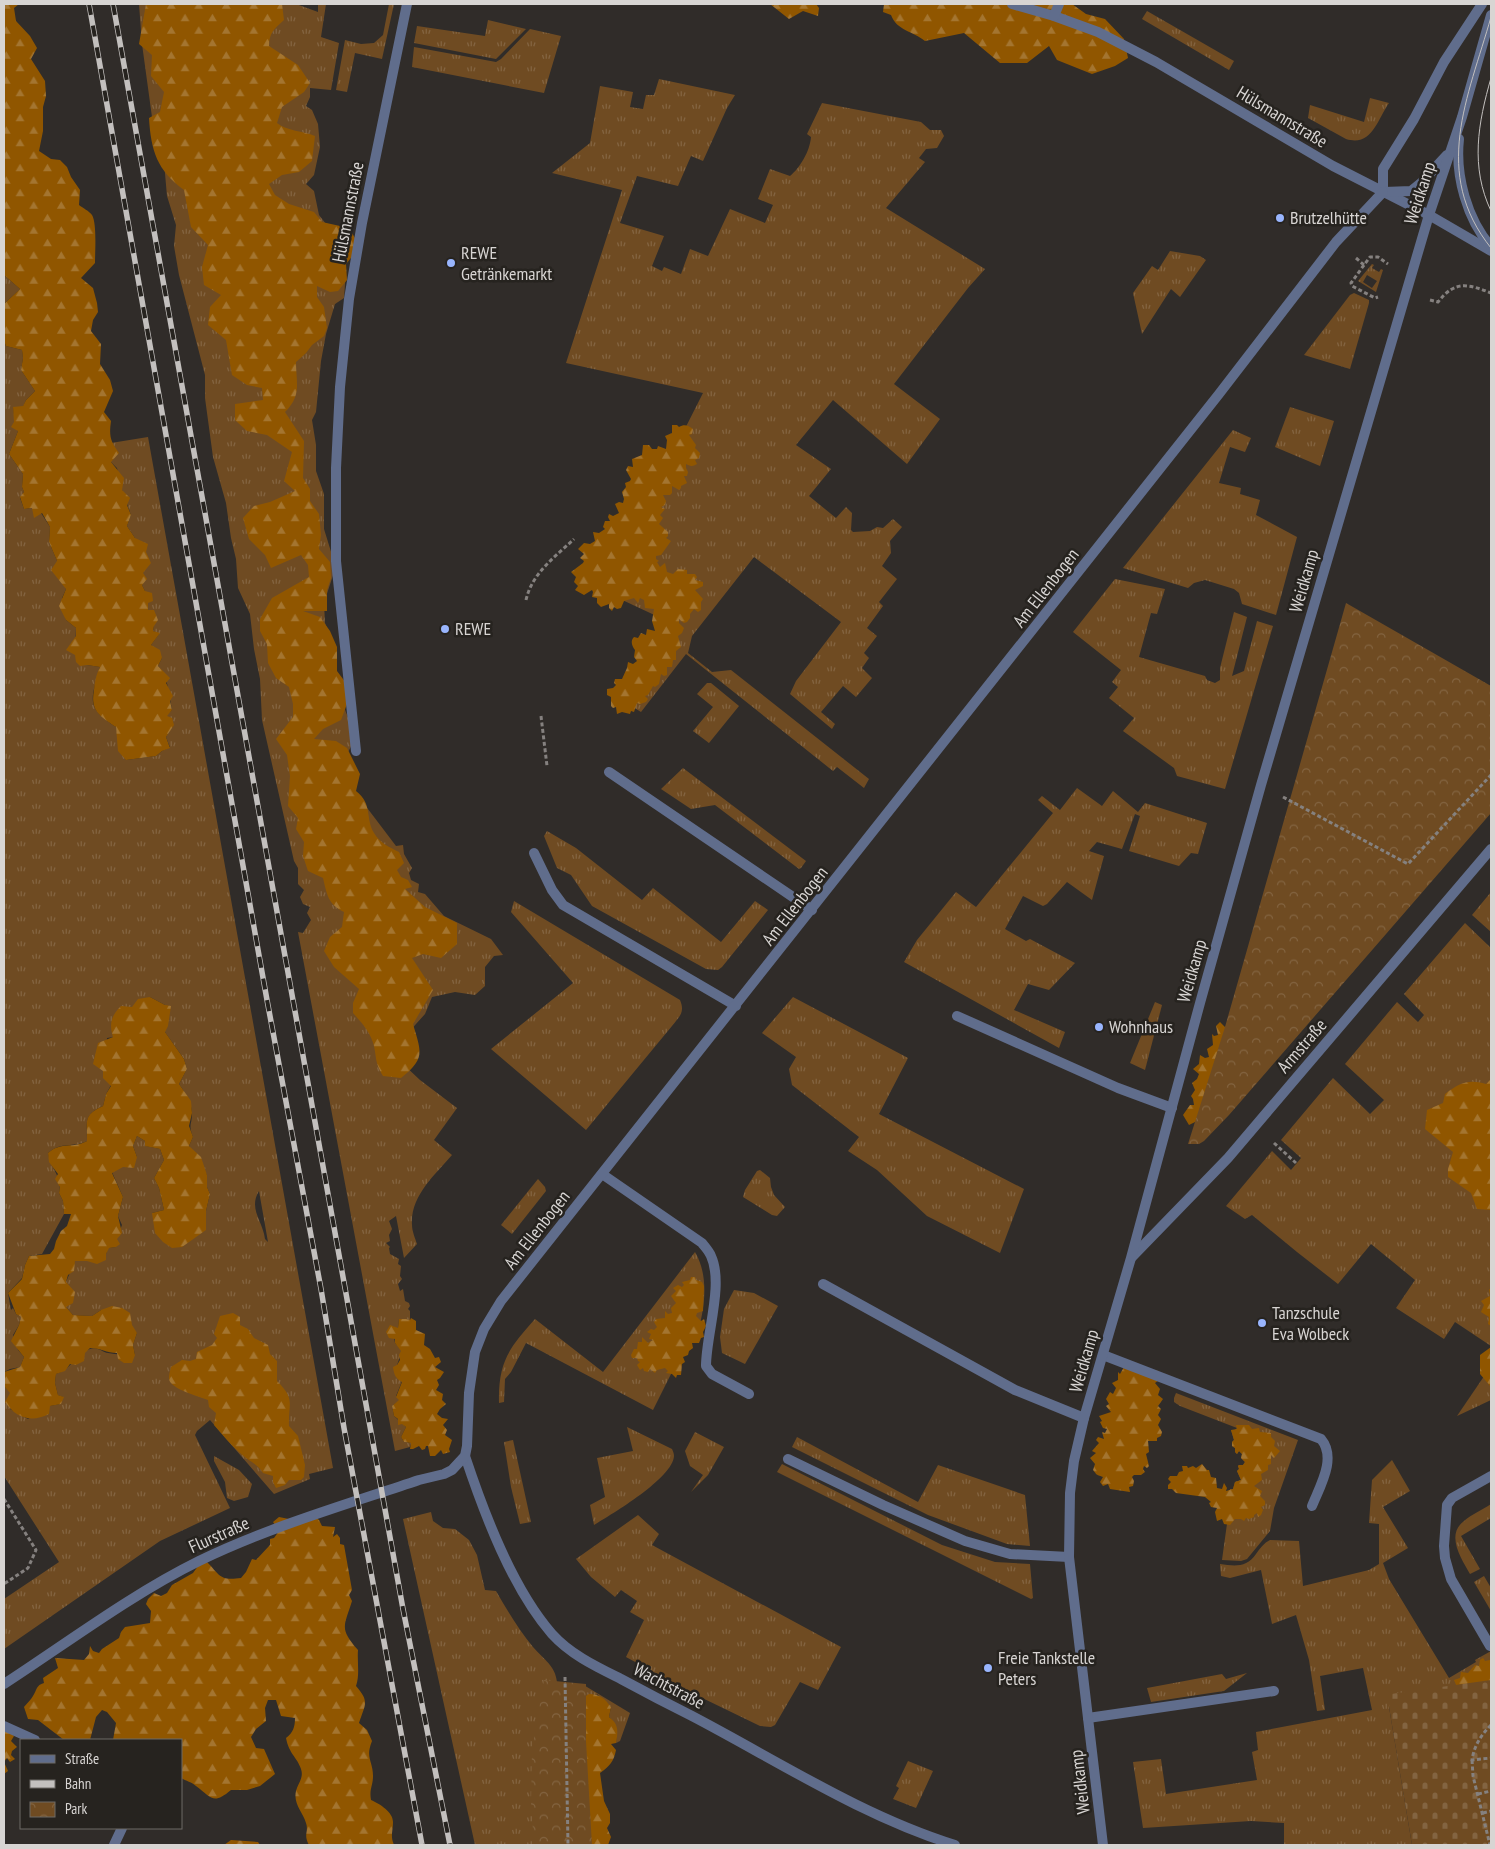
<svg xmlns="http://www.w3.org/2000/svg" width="1495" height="1849" viewBox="0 0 1495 1849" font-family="'PT Sans Narrow',sans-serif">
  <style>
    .grass { fill: url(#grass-tufts); fill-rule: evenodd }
    .forest { fill: url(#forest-firs) }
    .cemetery { fill: url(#cemetery-stones) }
    .park { fill: url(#park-crowns) }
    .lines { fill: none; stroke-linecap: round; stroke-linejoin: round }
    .path { stroke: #85817f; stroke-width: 3; stroke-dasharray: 4 2.5; stroke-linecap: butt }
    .lane { stroke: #606d8c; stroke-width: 10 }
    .street { stroke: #606d8c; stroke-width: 10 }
    .tram { stroke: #c3c0be; stroke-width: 1 }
    .rail-casing { stroke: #c3c0be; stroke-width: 5.5 }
    .rail { stroke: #26231f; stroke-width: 4; stroke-dasharray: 11; stroke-linecap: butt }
    .poi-dot { fill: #99b5fd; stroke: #26231f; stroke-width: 2 }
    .labels { text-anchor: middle; stroke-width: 5; stroke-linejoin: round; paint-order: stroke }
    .street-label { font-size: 18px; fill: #d8d5d3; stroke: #26231f }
    .poi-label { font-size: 18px; fill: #d8d5d3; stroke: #26231f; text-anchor: start }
  </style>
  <defs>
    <pattern id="grass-tufts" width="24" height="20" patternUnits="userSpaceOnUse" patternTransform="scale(1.25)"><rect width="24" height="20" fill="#6f4b22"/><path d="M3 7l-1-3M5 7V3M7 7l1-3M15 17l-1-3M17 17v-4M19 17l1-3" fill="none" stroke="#836441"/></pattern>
    <pattern id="forest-firs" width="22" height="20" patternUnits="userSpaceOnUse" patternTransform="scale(1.25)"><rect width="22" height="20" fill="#905600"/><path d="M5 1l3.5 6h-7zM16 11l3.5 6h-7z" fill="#a47530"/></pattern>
    <pattern id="cemetery-stones" width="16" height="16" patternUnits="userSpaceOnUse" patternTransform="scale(1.25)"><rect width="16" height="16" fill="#6f4b22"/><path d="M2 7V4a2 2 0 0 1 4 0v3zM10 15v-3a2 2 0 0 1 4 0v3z" fill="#836441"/></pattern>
    <pattern id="park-crowns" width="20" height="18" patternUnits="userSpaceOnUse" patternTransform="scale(1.25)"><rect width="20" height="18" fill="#6f4b22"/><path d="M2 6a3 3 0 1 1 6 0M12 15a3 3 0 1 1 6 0" fill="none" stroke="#836441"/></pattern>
  </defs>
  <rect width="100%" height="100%" fill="#302c29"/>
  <g class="grass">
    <path d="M139 4H296L318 12V4H326L321 37 339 43 331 90 310 88V97L306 106 312 110 318 124 320 147 314 175 306 184 314 191 319 215 332 232 346 270 344 298 335 304 326 334 321 361 316 412 312 420 316 445V471L324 494V529L332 555 334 572 324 603 325 623 333 643 339 695 356 737 346 756 349 784 396 846 403 845 404 854 412 868 409 873 411 880 419 884 418 892 425 894 444 916 491 939 503 955 494 956 485 967V986L475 995 455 992 432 997 425 1014 398 1044 404 1065 420 1080 457 1108 434 1140 452 1155C435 1175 410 1196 412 1225 412 1231 415 1238 417 1244L404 1258 396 1216 389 1221 392 1229 389 1235 390 1241 386 1243 390 1247 389 1248 390 1254 399 1259 398 1264 401 1266 400 1276 402 1279 398 1284 400 1291 403 1289 405 1301 409 1303 410 1306 408 1309 410 1311V1320L399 1319 398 1329 392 1326 395 1343 402 1351 397 1365 402 1381 396 1396 400 1400 392 1406 394 1416 406 1427 401 1437 404 1442 411 1443 410 1447 395 1451 298 932 303 933 311 920 307 913 310 907 303 904 300 897 304 890 298 884V868L294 861 262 720 260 679 254 649 250 614 238 588 236 559 231 538 226 503 213 457 205 398V375L179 275 174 246 176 225 167 196 164 162 152 117 142 44Z"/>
    <polygon points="389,4 394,4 382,59 355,53 347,92 336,90 345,40 361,44 374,43 383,35"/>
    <polygon points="1147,11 1234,61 1229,70 1142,19"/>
    <polygon points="488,20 526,29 496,59 414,43 417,26 485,36"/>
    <polygon points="530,29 561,36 544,93 412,67 414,47 496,62 501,59"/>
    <path d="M659 79 735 95 727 108 703 161 691 156 678 186 637 176 620 223 664 236 652 266 662 271 664 267 681 274 690 249 708 256 730 209 765 223 773 205 758 199 770 169 790 176C800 168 810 151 811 137L807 134 822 103 921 122 930 130H941L944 136 937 148 926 149 919 158 925 162 886 208 985 269 968 288 894 384 940 419 907 464 833 400 796 445 831 469 809 496 836 518 846 507 852 513 851 530 853 532 870 531 877 527 883 528 893 519 902 527 890 541 891 553 882 566 897 579 879 602 883 606 867 628 877 636 864 653 869 658 862 668 872 678 856 697 843 686 821 712 835 724 832 729 790 694 796 681 841 622 754 557 692 636 688 653 712 672 731 670 869 779 864 788 837 767 833 771 686 654 641 712 628 704 678 626 603 591 703 393 566 363 622 190 552 173 590 143 600 86 633 92 630 107 643 109 646 95H654Z"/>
    <path d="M1370 98 1389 103C1377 120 1372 147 1346 139L1308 118 1310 105 1364 122Z"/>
    <polygon points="1170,251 1200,256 1206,260 1180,297 1171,289 1142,334 1133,293 1152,266 1158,270"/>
    <path d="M1372 264 1374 265 1372 268 1379 272 1381 269 1383 270 1376 292 1358 281ZM1367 275 1377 281 1372 288 1363 282Z"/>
    <polygon points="4,275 20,289 4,304"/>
    <polygon points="1354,293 1369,300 1369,303 1350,369 1304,355 1350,295"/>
    <path d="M4 341 6 346 22 350 23 358 21 370 35 391 26 400 23 407H13L15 422 18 431 9 454 23 474 22 487 24 492 20 498 24 509 32 508 41 513 50 527 49 542 57 561 66 589 62 598 66 620 76 628 75 655 87 665 100 667C91 700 85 707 116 727L118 738 126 760 156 756 162 751 170 747 166 737 171 728 166 716 172 710C169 695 169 678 158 666L162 658 151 645 159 634 153 631 154 626 148 610 145 591 142 585 143 573 135 538 127 526 131 515 122 490 117 468 111 462V443L148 437 333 1468 309 1474 310 1479 274 1494 210 1420 197 1431 195 1435 230 1508 160 1541 4 1649V1599L59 1562 4 1476V1386L11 1393 10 1409 28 1419 50 1406 60 1404 63 1397 58 1395 55 1383 56 1374C70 1370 77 1354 90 1349 97 1346 102 1352 108 1353 116 1355 127 1354 135 1355L133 1345 137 1333 101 1310 92 1316 73 1315 66 1307V1282L75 1261H87L106 1254 108 1248 116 1247 117 1238 122 1225 118 1216 123 1197 112 1172 137 1157 133 1146 137 1136 145 1141 146 1146 160 1149 164 1160 154 1178 159 1188 164 1210 152 1213 206 1230V1211L210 1194 207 1187V1175L189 1146 193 1137C188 1123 192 1126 192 1113 192 1103 185 1092 179 1084L187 1069 184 1059 165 1032V1005L150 997 113 1037 107 1038 103 1071 111 1085 106 1094 103 1106C83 1115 87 1122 87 1141 73 1148 62 1141 48 1153 50 1168 63 1177 59 1193L63 1201 64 1214 42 1254 29 1256 25 1265 22 1278 8 1293 11 1310 13 1308 16 1314 21 1317 19 1325 13 1335 18 1350 24 1357 20 1367 10 1369 4 1372ZM259 1191 268 1242 265 1239C263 1221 248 1209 259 1191Z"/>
    <polygon points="1290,407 1334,421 1320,466 1275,447"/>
    <polygon points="1233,430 1251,438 1245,452 1230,447 1219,483 1241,488 1240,494 1260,500 1256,515 1297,537 1276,615 1242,604 1239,593 1234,589 1205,580 1194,583 1188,588 1123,568"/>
    <polygon points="1115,579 1165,589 1157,614 1151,613 1139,657 1205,676 1207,680 1215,683 1220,680 1220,668 1234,612 1247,617 1232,676 1244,671 1257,621 1273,626 1225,789 1177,776 1174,768 1123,731 1134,718 1109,698 1118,687 1112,682 1121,670 1073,632"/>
    <polygon points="707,683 711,683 739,706 709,743 693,731 713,707 697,694"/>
    <polygon points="683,768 806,861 801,868 799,869 715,805 691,809 661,789"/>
    <polygon points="1077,788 1102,806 1113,791 1138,812 1145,803 1207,823 1198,854 1191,853 1179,866 1129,851 1140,816 1135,814 1122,849 1097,842 1089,851 1104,856 1092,900 1067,882 1047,904 1043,906 1023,896 1005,929 1026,941 1030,939 1075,963 1049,990 1028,984 1014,1010 1065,1032 1059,1048 904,962 917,940 956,892 976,907 1053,813 1038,800 1042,796 1060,810"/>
    <polygon points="547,831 576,848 642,900 653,888 721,942 755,901 768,910 722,967 718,970 706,969 592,906 571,875 557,868 544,836"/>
    <polygon points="1491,892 1491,932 1472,915"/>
    <path d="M514 901 680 1000C685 1012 680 1016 672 1026L586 1130 491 1049 573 983 511 912Z"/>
    <polygon points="1465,923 1491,948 1491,1346 1455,1322 1444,1339 1396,1308 1415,1280 1371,1244 1338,1284 1297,1252 1252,1215 1245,1219 1226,1206 1272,1151 1291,1170 1301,1158 1281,1140 1333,1078 1370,1114 1384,1100 1345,1064 1397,1002 1418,1022 1424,1015 1404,994"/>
    <polygon points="793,997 908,1058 879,1114 1024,1189 1000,1253 927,1216 877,1170 848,1151 859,1137 792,1085 789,1069 796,1057 762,1033"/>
    <polygon points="1155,1002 1162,1005 1145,1070 1130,1063"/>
    <polygon points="760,1170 770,1178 771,1187 774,1195 785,1207 777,1216 772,1215 743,1197 745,1190 757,1171"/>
    <polygon points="538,1179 545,1187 546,1191 512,1234 501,1225"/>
    <path d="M695 1252C709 1276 705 1306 698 1332L688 1340 653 1410 526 1343 511 1372 505 1379 504 1402 499 1403C498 1362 509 1348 535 1319L603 1372Z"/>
    <polygon points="734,1290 754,1293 778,1306 745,1364 722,1353 720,1337 724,1309"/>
    <polygon points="1491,1366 1491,1400 1457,1416"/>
    <polygon points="1176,1393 1298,1440 1274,1508 1270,1531 1247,1559 1241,1561 1222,1560 1230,1502 1230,1489 1233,1489 1235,1482 1241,1480 1237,1471 1239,1469 1238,1466 1239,1465 1243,1465 1245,1462 1241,1458 1242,1454 1239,1451 1237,1454 1235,1452 1235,1448 1232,1446 1232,1442 1234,1440 1231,1430 1235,1430 1237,1428 1180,1406 1174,1402 1174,1398"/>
    <path d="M627 1427 672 1449C673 1451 674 1454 674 1456 673 1478 612 1514 594 1525L590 1505 605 1497 597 1458 633 1451Z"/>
    <polygon points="695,1432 724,1447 708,1475 691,1492 703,1475 690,1466 685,1451"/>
    <polygon points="797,1437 918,1502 938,1465 1025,1495 1030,1546 1007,1544 928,1515 792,1447"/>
    <polygon points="513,1440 531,1522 520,1524 511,1487 504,1442"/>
    <polygon points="214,1456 239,1470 252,1484 248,1497 234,1501 227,1498 225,1482 214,1461"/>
    <path d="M1392 1460 1410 1491 1383 1507 1408 1548 1383 1563 1389 1579 1449 1678 1476 1662 1475 1660 1491 1651V1680L1389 1707 1412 1845H1284V1823L1251 1821 1143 1828 1133 1762 1161 1759 1166 1794 1257 1780 1252 1752 1258 1750 1256 1732 1372 1710 1363 1668 1320 1676 1325 1710 1317 1711 1309 1660 1296 1615 1272 1624 1261 1570 1230 1578 1221 1576 1220 1564C1234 1566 1247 1568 1256 1554 1260 1548 1264 1543 1270 1540L1299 1541 1303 1586 1369 1570 1379 1564V1524L1369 1523 1372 1480Z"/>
    <polygon points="782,1464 942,1545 995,1562 1030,1564 1033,1598 1031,1599 777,1472"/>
    <path d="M1491 1504V1518L1461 1536 1480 1569 1470 1574C1462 1560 1445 1535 1464 1521 1472 1514 1482 1510 1491 1504Z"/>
    <path d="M431 1512 433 1521 443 1528 455 1529 469 1540 477 1555 485 1590 496 1591C507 1610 519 1630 533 1647 544 1660 555 1665 557 1682L550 1681 553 1845H475L403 1519Z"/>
    <polygon points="638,1515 659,1534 652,1545 841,1647 818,1690 800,1682 775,1725 771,1727 760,1726 692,1693 626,1657 644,1620 630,1612 637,1601 621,1590 615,1597 591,1577 576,1559"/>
    <polygon points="1484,1576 1491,1588 1491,1611 1474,1582"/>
    <polygon points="1247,1673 1224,1691 1151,1702 1147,1688 1222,1674 1226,1679"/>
    <path d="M582 1684 630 1713 620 1741 616 1743C617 1733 617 1723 609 1717L611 1707 597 1694 574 1779Z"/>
    <polygon points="908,1761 933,1771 916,1808 893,1799 899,1788 896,1786"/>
  </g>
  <g class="forest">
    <path d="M4 4H19L14 8 16 21 30 36 37 48 31 59 45 81 46 96 43 107V131L39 151 51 159 60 160 67 167 71 177 80 190 79 205C83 208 89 211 92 215 97 223 95 252 95 263L81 278 93 288 97 303 98 312 93 320 91 331 101 344 100 364 110 380 113 391 104 412 111 421C109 436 110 441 119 453L111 462 124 478 122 490 130 498 127 505 131 515 127 526 135 538 148 544 146 552 151 563 143 573 147 579 142 585 145 591 152 593 153 601 148 603V610H154L158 620 154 626 153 631 160 633 151 645 160 650 162 658 158 666 170 678 166 683 173 696 170 701 172 710 167 716 172 718 174 725 166 737 170 748 162 751 156 756 126 760 118 751 116 727C100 716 90 711 94 690 95 681 96 675 100 667L87 665 80 666 76 662 75 655 66 650 76 636V628L66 620 59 606 66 589 51 570 57 561 49 542 50 527 42 513 34 518 32 508 24 509 20 497 24 492 22 487 23 474 9 454 18 431 11 427 14 422 13 407 23 406 26 400 35 391 21 370 23 358 22 350 6 346 4 341V304L20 289 4 275Z"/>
    <path d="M146 4H282L284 20C274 29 269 33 269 46L298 65 310 83 304 92 282 107 277 123C287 131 303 131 315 136L312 161 299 172 282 175 269 184 275 195 289 204 314 212 322 222 349 228 355 238V253L346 264 347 280 338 291 330 292 317 286V297L324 307 327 328 324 336 312 345 306 353 296 362C296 383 302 395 285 412L304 441 303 478 310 489V501L319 514 321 535 319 549 330 562 331 578 327 590V611H303L320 617 330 631 337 647V671L346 683 350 696 341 720 323 729 314 739 336 741 347 748 360 774 356 791C373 804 365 818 374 833 380 843 389 847 399 852L404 863 397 870 401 877 408 880 412 887 405 889 425 907 457 923V944L441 958 423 954 412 958 433 990 413 1024C421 1052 426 1058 401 1078L383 1076C375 1062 377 1061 374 1046 371 1033 362 1023 353 1013V1003L359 989 334 967 324 951 330 937 342 927 344 912C328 904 327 895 323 878L308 871 303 856 304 842 296 829 298 818 288 806 290 776 287 755 276 739 293 717V704L289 687 276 678 268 663 267 644 260 631V619L272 598 309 577 308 565 301 555 271 568 265 555 249 539 243 518 254 506 270 502 295 491 284 481 292 452 267 435 247 431 235 420V404L263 400 262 388 247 385 232 375 226 340 208 325 210 307 221 295 204 285 202 267 208 245 191 227 184 190C157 170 151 151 149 118L160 112 164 92 151 76 152 55 139 44Z"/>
    <polygon points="770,4 816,4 819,8 818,16 803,11 789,19"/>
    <path d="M884 4H1072L1086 14 1105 19 1124 39 1128 58 1115 66 1092 74 1057 60 1049 46 1027 63H1000L964 33 925 41C913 31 897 31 891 15L883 12Z"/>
    <path d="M672 425H677L679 427C684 424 688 425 693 429L692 434 689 435 696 445 695 448 700 453 699 458 695 460 697 464C692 467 690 466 686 464V468L688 472 687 476H684L687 483 681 486V488L679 490 672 486V493L670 495H663L666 501 665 505 661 507 665 509 660 515 663 518 659 524 668 532V536L666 538 671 541 661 555 656 556V559L659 561 657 562 660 567 665 563 667 572 673 574 678 569 687 570V574H695L697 577 695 580 703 582V586L695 590 703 599 701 602V610L698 612 694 609 690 614V618L687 622 684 623 679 619V623L684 628 682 633 678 636 681 647 676 651V660H673L672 667H667V675L664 676 661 674 659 684 655 687 653 686 648 695 645 696 648 699 646 702 640 704 637 703 634 712 631 711 630 714 622 712 617 714 616 707 613 708 611 706V697L607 695V689L613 688 616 685 614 683 615 679H622L627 668 628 662 633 664 637 661 634 657 635 650C632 646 630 641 634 637L638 638 641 633 646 635 647 629 655 631 652 621 654 609 645 608 644 600 640 598 638 603 634 598 624 601 621 608 617 609 614 607 612 611 609 608V604L601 607 597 603V598L592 597 593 592 592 590 584 595 575 590 578 586 574 582 576 577 571 572 583 563 584 561 580 558 584 554 578 549 584 543 590 544 595 541 593 532 599 533 605 529 603 527 605 521H610L608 517 609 514 613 516 619 513 615 504 619 502 623 503 624 499 622 492 626 487 625 483 630 481 631 479 626 470 628 466 633 467 632 459 642 455 643 445H649L652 449H657L658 446 666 449 667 440 665 436 672 433Z"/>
    <path d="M150 997 165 1005 171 1006 168 1026 165 1032 184 1059 187 1069 179 1084 191 1101 192 1113 189 1126 193 1137 189 1146 201 1157 207 1175V1187L210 1194 206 1211V1230L182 1247 172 1248 163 1242 155 1233 152 1213 164 1210 159 1188 154 1178 164 1160 160 1149 145 1146V1141L137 1136 133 1146 137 1157 134 1168 123 1167 112 1173 123 1197 118 1216 122 1233 117 1239 120 1244 116 1247 109 1248 106 1254V1260L97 1264 87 1261H75L74 1271 68 1275 66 1282 75 1292 73 1303 66 1307 73 1315 92 1316 101 1310 112 1306 122 1308 130 1313 132 1325 137 1333 133 1345 135 1355 132 1363H124L118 1359 117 1353C107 1353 100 1348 90 1348L85 1353 84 1361 76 1365 70 1364 65 1371 56 1374 55 1383 58 1395 64 1397 61 1404 50 1406 49 1414C31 1423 16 1418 5 1402L10 1393 4 1386V1372L20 1367 24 1357 11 1341 19 1325 21 1317 16 1314 8 1293 22 1279 25 1265 29 1256 50 1254 54 1249 56 1241 61 1231 67 1226 71 1214H64L63 1201 59 1193 60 1187 55 1179 58 1174 49 1162 48 1153C62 1141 73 1149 87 1141 87 1121 83 1115 103 1106L106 1094 111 1086 103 1078V1071L93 1064 98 1043 113 1037C109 1024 111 1016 121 1006L132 1007 138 999Z"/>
    <polygon points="1220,1022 1225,1027 1229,1025 1196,1126 1195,1122 1189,1125 1183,1115 1190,1105 1194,1105 1193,1099 1191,1096 1195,1090 1192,1083 1197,1079 1199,1074 1193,1069 1199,1064 1200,1055 1205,1058 1209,1057 1207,1049 1213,1045 1212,1034 1214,1036 1218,1035 1216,1026"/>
    <path d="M1491 1079V1210L1477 1209 1471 1193 1448 1177V1169L1453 1152 1425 1129 1427 1110 1443 1103 1445 1094C1460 1083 1468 1079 1486 1084Z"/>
    <polygon points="691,1277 695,1277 696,1280 702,1282 704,1286 703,1311 697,1313 696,1316 701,1321 704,1319 706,1326 703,1332 704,1337 701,1338 699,1343 692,1343 693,1348 689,1351 688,1355 683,1357 685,1362 682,1364 681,1375 677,1375 676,1378 672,1374 666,1373 668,1371 665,1368 657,1370 655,1373 650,1369 648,1372 644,1371 643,1368 640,1370 637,1365 640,1362 638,1361 637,1358 632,1358 631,1355 634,1349 637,1349 638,1342 642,1342 642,1337 648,1343 653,1340 649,1339 651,1334 647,1332 651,1329 654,1330 657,1327 654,1322 656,1319 665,1318 665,1311 668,1314 672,1313 671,1308 676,1303 671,1296 676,1291 673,1288 678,1285 682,1287 684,1285 682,1282 690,1280"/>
    <polygon points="1489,1289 1491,1290 1491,1326 1488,1324 1489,1317 1481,1312 1484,1305 1481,1301 1490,1296"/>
    <path d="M233 1313 240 1317V1325L248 1329 254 1338 268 1345 270 1354 277 1361V1381C296 1400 288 1403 289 1426L298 1436 305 1465 304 1477 301 1480H289L285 1485 276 1488 273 1482V1476L263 1473C257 1463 248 1461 239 1452 230 1444 222 1434 214 1425L216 1413 209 1407 208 1400C198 1396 178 1391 171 1383 167 1379 170 1372 171 1367L182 1360 190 1361 196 1359 197 1352 212 1345 217 1338 214 1334 220 1316Z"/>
    <path d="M411 1318 416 1321V1330L425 1334 424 1345 430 1349 435 1358 439 1357 441 1362 435 1367 444 1372 440 1378 437 1380 439 1385 436 1390 443 1394 442 1400 446 1404 440 1409 437 1414 442 1418 448 1419 443 1425 447 1430 445 1435 452 1440 449 1449 450 1452 443 1454 441 1450 435 1456H430L428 1446H426L425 1449 422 1450 419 1446 413 1449H410L411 1443 404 1442 401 1437 406 1427 402 1424 398 1425V1419L394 1416 392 1406 399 1400 396 1397 402 1382C395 1378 394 1374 393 1367L397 1365 400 1360 399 1355 401 1351 395 1343V1339L389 1338 386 1332 390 1325 398 1328 399 1319H406L410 1320Z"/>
    <polygon points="1491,1347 1491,1387 1480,1374 1480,1355"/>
    <path d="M1124 1367 1159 1371 1157 1373 1159 1380 1155 1383 1160 1389 1158 1395 1163 1399 1158 1406 1161 1409 1158 1415 1161 1419 1158 1425 1162 1432 1161 1436 1157 1438V1441H1148L1149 1452 1146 1454 1149 1466 1147 1468 1144 1466 1143 1469 1145 1472 1141 1475H1134L1132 1477 1134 1481 1133 1486 1129 1487 1130 1492 1110 1489 1108 1484 1103 1486 1100 1482 1103 1477C1095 1474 1098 1476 1093 1470L1095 1464 1090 1458 1096 1453 1092 1451 1099 1443 1096 1440 1098 1437 1104 1439 1102 1432 1105 1433 1107 1429 1103 1428 1100 1422 1102 1421 1099 1416 1111 1412 1106 1406 1109 1404 1106 1399 1110 1392 1113 1394 1116 1388 1112 1383 1118 1380V1372L1120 1374Z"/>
    <polygon points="1236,1425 1249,1425 1252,1429 1259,1428 1260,1432 1271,1433 1271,1437 1275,1441 1274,1446 1280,1451 1274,1458 1271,1455 1271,1464 1268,1465 1268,1470 1261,1474 1262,1480 1254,1486 1262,1491 1260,1496 1265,1501 1265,1505 1261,1507 1263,1510 1261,1515 1258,1517 1257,1513 1254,1515 1254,1517 1249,1519 1246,1518 1244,1521 1241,1519 1235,1519 1230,1525 1224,1524 1222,1519 1217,1521 1215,1512 1217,1508 1211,1507 1209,1503 1211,1502 1205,1497 1176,1493 1172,1489 1168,1489 1168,1485 1171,1482 1168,1479 1170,1476 1177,1476 1179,1472 1183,1471 1182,1466 1187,1466 1188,1468 1193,1466 1196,1468 1202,1464 1207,1470 1209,1470 1211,1477 1216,1478 1217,1488 1222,1489 1224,1483 1227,1488 1226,1491 1233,1489 1235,1482 1241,1480 1237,1471 1239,1469 1238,1466 1239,1465 1243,1465 1245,1462 1241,1458 1242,1454 1239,1451 1237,1454 1235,1452 1235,1448 1232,1446 1232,1442 1234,1440 1231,1430 1237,1429"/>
    <path d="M313 1515 319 1520 322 1526 335 1527 333 1537 337 1534 340 1538V1544L344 1545 352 1590 349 1595 352 1601C344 1627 339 1628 358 1650 357 1661 360 1675 356 1686 370 1702 365 1704 359 1723L367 1730 372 1741C365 1758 373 1761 373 1776 373 1786 369 1789 371 1800 380 1804 393 1812 393 1822 393 1831 390 1836 394 1845H309C303 1834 309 1832 306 1823 303 1812 293 1804 296 1791 298 1783 304 1778 301 1769 297 1757 289 1754 286 1738 293 1733 295 1727 295 1718L281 1716 276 1700H268L265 1708 266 1721 256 1729 251 1737 256 1748 264 1749 275 1774 260 1786 247 1790H231C213 1805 212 1798 196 1786 192 1782 186 1781 181 1778V1740H113L116 1723 107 1712 102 1710 96 1717 90 1740H64L38 1720 28 1719 24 1707C27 1703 31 1700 33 1696 37 1690 36 1685 44 1683L43 1678 58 1668 55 1658 84 1660 89 1654 90 1646 93 1651 99 1653 102 1649 119 1638 121 1632 125 1627 150 1623 151 1611 146 1604 148 1599 154 1593 161 1596 167 1593 172 1585 193 1573 201 1562H207C220 1575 219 1581 241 1578L246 1572 252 1559 256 1560 270 1545V1539L274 1538 279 1531 273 1522 279 1517 294 1520Z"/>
    <polygon points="1483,1658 1485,1661 1490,1660 1491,1685 1457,1687 1454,1680 1460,1678 1461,1672 1468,1673 1475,1665 1479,1666 1480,1660"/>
    <path d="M589 1694C600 1694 605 1699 611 1707L609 1717C619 1724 618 1732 616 1743L611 1744 616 1750C614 1761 610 1766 600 1773L604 1801 610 1814V1823L607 1828 611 1837 608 1845H575L580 1700Z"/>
    <polygon points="4,1723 14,1736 11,1741 17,1747 12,1751 11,1755 15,1759 10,1762 7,1758 4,1762 8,1771 4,1774"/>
    <polygon points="231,1840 258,1842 260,1845 224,1845"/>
  </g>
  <polygon class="cemetery" points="1491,1680 1491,1845 1412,1845 1389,1707 1391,1694"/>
  <g class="park">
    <polygon points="1346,603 1491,686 1491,813 1229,1115 1204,1141 1199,1144 1188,1144 1225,1027"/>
    <polygon points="544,1680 586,1684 586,1741 592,1845 534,1845 531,1803 532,1750"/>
  </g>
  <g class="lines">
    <g class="path">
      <polyline points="1356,258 1364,265 1370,257 1378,257 1388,264"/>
      <polyline points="1364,265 1351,283 1352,286 1375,298 1378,297"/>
      <path d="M1430 300 1438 302C1455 280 1468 284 1491 293"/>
      <path d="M526 600C532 573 555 557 574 539"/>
      <polyline points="541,716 547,766"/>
      <polyline points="1283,797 1408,864 1491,775"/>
      <polyline points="1274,1143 1296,1163"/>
      <polyline points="4,1499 36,1550 28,1568 4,1584"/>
      <polyline points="565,1677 568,1845"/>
      <path d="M1491 1725C1481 1735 1474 1746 1472 1760L1491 1758"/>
      <polyline points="1472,1760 1473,1776 1490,1845"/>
      <polyline points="1478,1794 1491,1791"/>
      <polyline points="1483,1813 1491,1811"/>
    </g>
    <g class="lane">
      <polyline points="356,751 336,561 336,468 340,387 349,299 362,223 407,4"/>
      <polyline points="609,772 812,910"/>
      <polyline points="534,853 552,890 563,905 736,1006"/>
      <polyline points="957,1016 1118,1088 1172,1108"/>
      <path d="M602 1174 702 1243C705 1247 709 1251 711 1256 724 1284 706 1335 706 1366L712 1374 749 1394"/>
      <polyline points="823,1284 1015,1390 1084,1418"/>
      <path d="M1103 1355 1321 1439C1337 1458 1320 1486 1312 1506"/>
      <polyline points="788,1459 883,1505 965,1541 1010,1554 1069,1557"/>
      <polyline points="1490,1646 1451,1579 1445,1558 1444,1546 1447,1505 1452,1498 1491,1476"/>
      <polyline points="1088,1718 1274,1691"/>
      <polyline points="4,1726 35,1740"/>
      <polyline points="114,1845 122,1828"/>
    </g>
    <g class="street">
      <polyline points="1012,4 1054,16 1098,32 1156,62 1333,166 1429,215 1491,251"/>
      <polyline points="1054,16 1059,4"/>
      <path d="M1459 139C1455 176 1467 219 1491 247"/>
      <polyline points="1383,192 1383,169 1414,119 1444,62 1482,4"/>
      <polyline points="1384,192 1411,191 1422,182 1447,155"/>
      <polyline points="1132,1257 1228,1158 1491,849"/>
      <path d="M465 1456C484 1513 512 1588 552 1634 571 1655 597 1667 621 1679 645 1692 668 1704 692 1716 778 1761 862 1816 955 1845"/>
      <path d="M4 1684C67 1643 132 1594 199 1561 269 1527 345 1505 419 1480L444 1474 452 1470 465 1456 467 1446 469 1393 475 1352 484 1329 501 1301 1219 394 1336 242 1383 192"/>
      <polyline points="1103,1845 1069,1557 1070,1493 1074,1461 1084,1418 1131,1258 1200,1003 1261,785 1429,215 1462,117 1491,15"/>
    </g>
    <g class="tram">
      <path d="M1491 17C1468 98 1431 173 1491 248"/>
      <path d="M1491 78C1478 123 1470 167 1491 211"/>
    </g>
    <defs>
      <g id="rail">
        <polyline points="89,4 267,1000 321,1289 344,1428 422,1845"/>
        <polyline points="113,4 403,1609 450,1845"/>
      </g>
    </defs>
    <use href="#rail" class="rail-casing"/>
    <use href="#rail" class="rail"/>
  </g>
  <g class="poi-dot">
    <circle cx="1280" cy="218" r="5"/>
    <circle cx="451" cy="263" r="5"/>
    <circle cx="445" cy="629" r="5"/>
    <circle cx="1099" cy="1027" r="5"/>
    <circle cx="1262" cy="1323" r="5"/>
    <circle cx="988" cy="1668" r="5"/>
  </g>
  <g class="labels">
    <g class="street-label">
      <text transform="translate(1282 117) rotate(31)" y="6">Hülsmannstraße</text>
      <text transform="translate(1420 193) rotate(-72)" y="6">Weidkamp</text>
      <text transform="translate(348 212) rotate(-79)" y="6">Hülsmannstraße</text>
      <text transform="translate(1304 581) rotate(-74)" y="6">Weidkamp</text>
      <text transform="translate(1046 588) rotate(-52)" y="6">Am Ellenbogen</text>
      <text transform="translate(795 906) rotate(-52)" y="6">Am Ellenbogen</text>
      <text transform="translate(1192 971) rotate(-74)" y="6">Weidkamp</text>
      <text transform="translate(1302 1046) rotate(-49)" y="6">Armstraße</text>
      <text transform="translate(537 1230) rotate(-52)" y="6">Am Ellenbogen</text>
      <text transform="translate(1084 1361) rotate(-74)" y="6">Weidkamp</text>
      <text transform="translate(219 1535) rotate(-24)" y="6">Flurstraße</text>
      <text transform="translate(669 1686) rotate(28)" y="6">Wachtstraße</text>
      <text transform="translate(1080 1782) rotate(-97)" y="6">Weidkamp</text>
    </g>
    <g class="poi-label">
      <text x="1290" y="224">Brutzelhütte</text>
      <text x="461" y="259">REWE<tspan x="461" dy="21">Getränkemarkt</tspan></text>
      <text x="455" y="635">REWE</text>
      <text x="1109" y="1033">Wohnhaus</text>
      <text x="1272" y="1319">Tanzschule<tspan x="1272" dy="21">Eva Wolbeck</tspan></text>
      <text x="998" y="1664">Freie Tankstelle<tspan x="998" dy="21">Peters</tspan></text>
    </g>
  </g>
  <rect width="1495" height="1849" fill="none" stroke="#d8d5d3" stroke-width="10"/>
  <rect x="20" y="1739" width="162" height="90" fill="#26231f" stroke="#6d6a67"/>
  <rect x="30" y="1755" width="25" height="8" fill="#606d8c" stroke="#6d6a67"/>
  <text x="65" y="1764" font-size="15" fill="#d8d5d3">Straße</text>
  <rect x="30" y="1780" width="25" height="8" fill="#c3c0be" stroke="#6d6a67"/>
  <text x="65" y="1789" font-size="15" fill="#d8d5d3">Bahn</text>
  <rect x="30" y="1802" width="25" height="15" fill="url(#park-crowns)" stroke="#6d6a67"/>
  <text x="65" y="1814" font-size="15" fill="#d8d5d3">Park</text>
</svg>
